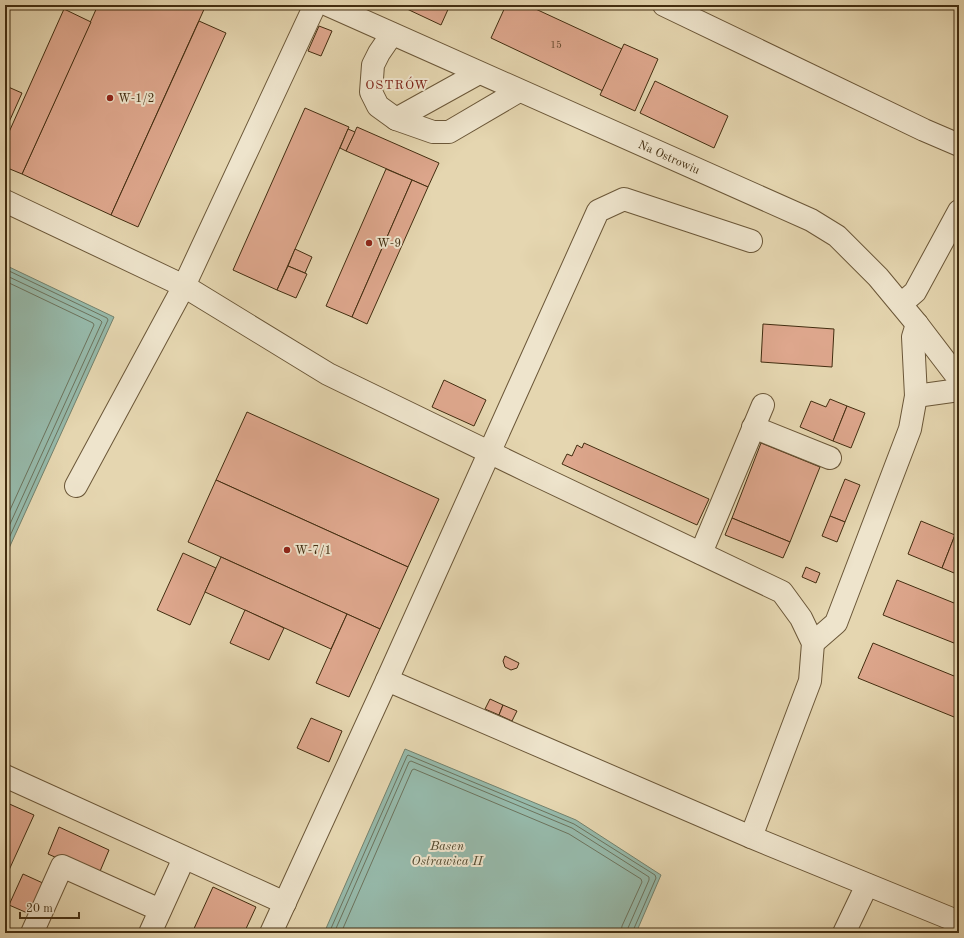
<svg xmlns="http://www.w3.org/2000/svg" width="964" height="938" viewBox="0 0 964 938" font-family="'Old Standard TT',serif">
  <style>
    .water { fill: #96b9aa; stroke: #74816c }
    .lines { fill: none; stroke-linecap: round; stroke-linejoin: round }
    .shore { stroke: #6c735d; stroke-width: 1 }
    .building { fill: #dea78d; stroke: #422d10 }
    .minor-casing { stroke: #6b5738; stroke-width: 24 }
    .minor { stroke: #eee4cc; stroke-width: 22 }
    .rail-casing { stroke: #422d10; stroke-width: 4.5 }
    .rail { stroke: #eee4cc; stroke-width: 3; stroke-dasharray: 9; stroke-linecap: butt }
    .poi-dot { fill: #8f2418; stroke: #eee4cc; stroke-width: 1.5 }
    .labels { text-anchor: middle; stroke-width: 4; stroke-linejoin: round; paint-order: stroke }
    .number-label { font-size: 10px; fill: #694c2f }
    .poi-label { font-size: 12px; fill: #422d10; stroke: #eee4cc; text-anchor: start }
    .street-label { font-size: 12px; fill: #422d10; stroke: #eee4cc }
    .neighbourhood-label { font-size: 13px; letter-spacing: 1px; fill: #7a1f14; stroke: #eee4cc }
    .water-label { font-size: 13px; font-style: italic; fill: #53492f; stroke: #eee4cc }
  </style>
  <rect width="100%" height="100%" fill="#e5d6b0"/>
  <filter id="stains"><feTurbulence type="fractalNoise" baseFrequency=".005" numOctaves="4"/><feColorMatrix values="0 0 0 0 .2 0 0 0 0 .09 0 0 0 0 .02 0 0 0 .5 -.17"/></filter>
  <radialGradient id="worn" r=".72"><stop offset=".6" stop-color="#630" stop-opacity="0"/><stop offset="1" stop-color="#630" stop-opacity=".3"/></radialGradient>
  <g class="water">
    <polygon points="5,265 114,317 5,557"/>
    <polygon points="405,749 576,820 661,875 636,933 324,933"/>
  </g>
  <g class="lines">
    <g class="shore">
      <polyline points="5,269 107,318 108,320 5,547"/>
      <polyline points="5,275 100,320 102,322 5,535"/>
      <polyline points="5,281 93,323 94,325 5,521"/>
      <polyline points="329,933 407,756 408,755 574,824 655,875 656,878 632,933"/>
      <polyline points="334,933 409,762 411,761 572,828 649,877 649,880 628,928 627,933"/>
      <polyline points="341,933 412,770 414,769 569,834 641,879 642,882 622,926 621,933"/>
    </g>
  </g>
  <g class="building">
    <polygon points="98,5 206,5 111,215 22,174"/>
    <polygon points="408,5 450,5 441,25 407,9"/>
    <polygon points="506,5 527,5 622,49 603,91 491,38"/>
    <polygon points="64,9 91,22 22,174 5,167 5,141"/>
    <polygon points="199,21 226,33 138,227 111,215"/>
    <polygon points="319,26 332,31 321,56 308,51"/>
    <polygon points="624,44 658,59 635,111 600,95"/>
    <polygon points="655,81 728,116 714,148 640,113"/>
    <polygon points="6,86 22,93 5,131 5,88"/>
    <polygon points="305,108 349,127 277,290 233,270"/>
    <polygon points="357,127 439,163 428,187 346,151"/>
    <polygon points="348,129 355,132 346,151 340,148"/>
    <polygon points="386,169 412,180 352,317 326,306"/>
    <polygon points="412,180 428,187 367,324 352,317"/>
    <polygon points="295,249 312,257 305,273 288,266"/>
    <polygon points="288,266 307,274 296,298 277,290"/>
    <polygon points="763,324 834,329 832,367 761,362"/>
    <polygon points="444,380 486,400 474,426 432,407"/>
    <polygon points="830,399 847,406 833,441 800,427 811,401 826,407"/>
    <polygon points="847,406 865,413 851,448 833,441"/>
    <polygon points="247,412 439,499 408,567 216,480"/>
    <polygon points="584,443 709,499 697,525 562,464 567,454 572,456 577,445 582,448"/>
    <polygon points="761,443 820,467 790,542 732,518"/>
    <polygon points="845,479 860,485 845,522 830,516"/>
    <polygon points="216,480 408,567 380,629 188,542"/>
    <polygon points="830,516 845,522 837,542 822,536"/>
    <polygon points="732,518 790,542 783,558 725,535"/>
    <polygon points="921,521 955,535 942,568 908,554"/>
    <polygon points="955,535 959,537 959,575 942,568"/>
    <polygon points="183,553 216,568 190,625 157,610"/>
    <polygon points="221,557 347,614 331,649 205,592"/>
    <polygon points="806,567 820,573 816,583 802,577"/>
    <polygon points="897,580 959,605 959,645 883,615"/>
    <polygon points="245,610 284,628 269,660 230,643"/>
    <polygon points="347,614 380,629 349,697 316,683"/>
    <polygon points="873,643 959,678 959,719 858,678"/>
    <polygon points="505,656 519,663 517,668 511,670 505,667 503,661"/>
    <polygon points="490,699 503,705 499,715 485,709"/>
    <polygon points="503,705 517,711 512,721 499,715"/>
    <polygon points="311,718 342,731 329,762 297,748"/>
    <polygon points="5,802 34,815 5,879"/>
    <polygon points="59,827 109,850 98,876 48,854"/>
    <polygon points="23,874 45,884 32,915 9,905"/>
    <polygon points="213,887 256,907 244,933 192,933"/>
  </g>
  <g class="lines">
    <defs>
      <g id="minor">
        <polyline points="328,5 811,220 837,236 878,277 917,324 959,379"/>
        <polyline points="664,5 924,130 959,145"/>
        <polyline points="392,34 379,53 373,65 371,92 378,106 396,119 433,132 449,132 519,91"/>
        <polyline points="396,119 479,73"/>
        <polyline points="5,201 184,286 328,374 532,473 782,592 801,618 813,643 810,681 751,837"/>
        <polyline points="901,304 915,292 959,211"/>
        <polyline points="916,396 959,390"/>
        <polyline points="753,427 830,458"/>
        <polyline points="76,486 184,286 315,5"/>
        <polyline points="701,553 763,405"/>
        <polyline points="813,643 836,623 910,429 916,396 913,337 917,324"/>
        <polyline points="387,680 598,211 624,199 751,241"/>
        <polyline points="5,776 285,903"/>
        <polyline points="32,933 62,866 160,910"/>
        <polyline points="150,933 184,858"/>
        <polyline points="271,933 387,680 751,837 959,922"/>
        <polyline points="844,933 867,885"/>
      </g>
    </defs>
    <use href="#minor" class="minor-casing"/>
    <use href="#minor" class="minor"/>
    <defs>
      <polyline id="rail" points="555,5 557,6"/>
    </defs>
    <use href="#rail" class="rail-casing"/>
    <use href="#rail" class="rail"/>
  </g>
  <g class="poi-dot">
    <circle cx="110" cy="98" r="4"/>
    <circle cx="369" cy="243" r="4"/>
    <circle cx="287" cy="550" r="4"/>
  </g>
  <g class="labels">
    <g class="number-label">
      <text x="556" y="48">15</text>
    </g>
    <g class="poi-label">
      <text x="118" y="102">W-1/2</text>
      <text x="377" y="247">W-9</text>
      <text x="295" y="554">W-7/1</text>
    </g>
    <g class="street-label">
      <text transform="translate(669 157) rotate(24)" y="4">Na Ostrowiu</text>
    </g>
    <g class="neighbourhood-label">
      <text x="397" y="89">OSTRÓW</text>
    </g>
    <g class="water-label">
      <text x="447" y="850">Basen<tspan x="447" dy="15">Ostrawica II</tspan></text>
    </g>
  </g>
  <rect width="964" height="938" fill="none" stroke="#e5d6b0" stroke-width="20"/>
  <rect x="6" y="6" width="952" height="926" fill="none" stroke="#422d10" stroke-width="2"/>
  <rect x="10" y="10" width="944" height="918" fill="none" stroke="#422d10"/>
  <path d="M20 912v6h59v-6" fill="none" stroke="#422d10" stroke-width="2"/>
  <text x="26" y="912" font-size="12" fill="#422d10" stroke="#eee4cc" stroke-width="3" paint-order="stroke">20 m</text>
  <rect width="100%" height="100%" filter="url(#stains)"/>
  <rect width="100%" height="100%" fill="url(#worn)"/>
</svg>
